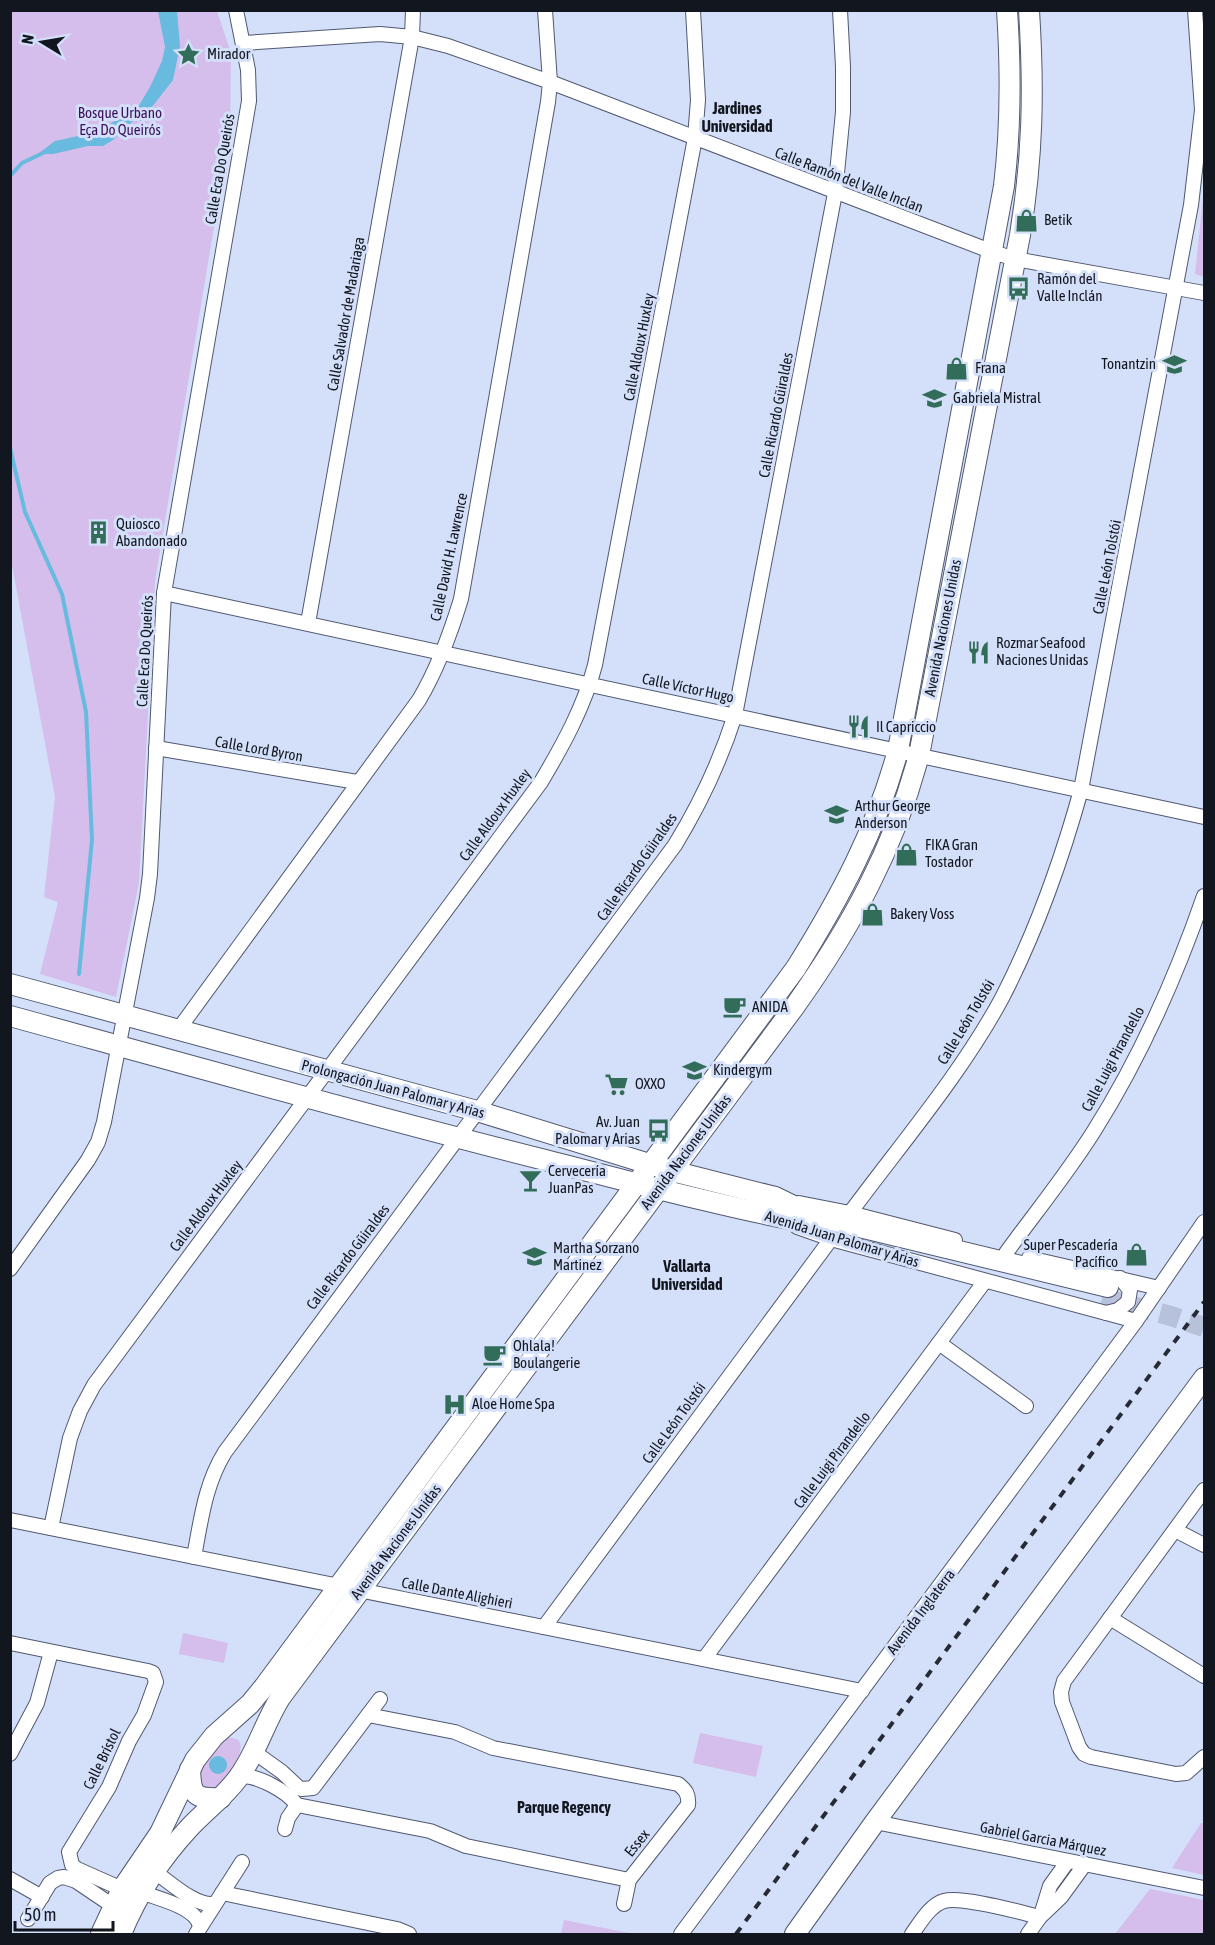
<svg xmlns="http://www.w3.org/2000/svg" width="1215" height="1945" viewBox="0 0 1215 1945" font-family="'Asap Condensed',sans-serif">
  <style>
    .green { fill: #d5beeb }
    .water { fill: #68bade }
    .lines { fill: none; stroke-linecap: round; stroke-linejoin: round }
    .stream { stroke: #68bade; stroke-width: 4 }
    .secondary-tunnel { stroke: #b7c1d9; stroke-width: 20; stroke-dasharray: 20 10; stroke-linecap: butt }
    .street-casing { stroke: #505970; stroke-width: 16 }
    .secondary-casing { stroke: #505970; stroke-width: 22 }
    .street { stroke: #fff; stroke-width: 14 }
    .secondary { stroke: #fff; stroke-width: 20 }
    .rail { stroke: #262a35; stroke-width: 4; stroke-dasharray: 8 8; stroke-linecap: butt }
    .labels { text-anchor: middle; stroke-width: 6; stroke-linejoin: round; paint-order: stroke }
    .poi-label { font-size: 15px; fill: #12161f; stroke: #d4dffa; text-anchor: start }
    .park-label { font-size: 15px; fill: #3e115b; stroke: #d4dffa }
    .street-label { font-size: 15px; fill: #12161f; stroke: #d4dffa }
    .neighbourhood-label { font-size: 16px; font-weight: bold; fill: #12161f; stroke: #d4dffa }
  </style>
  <rect width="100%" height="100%" fill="#d4dffa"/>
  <g class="green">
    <polygon points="10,11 217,11 231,53 230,131 155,581 139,883 116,997 40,974 58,902 44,897 55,797 11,560"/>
    <polygon points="1204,189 1204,277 1195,274"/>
    <polygon points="183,1633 228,1643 224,1663 179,1654"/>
    <polygon points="700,1733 763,1746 756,1777 693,1763"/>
    <path d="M226 1738C258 1734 229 1776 220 1785 217 1789 212 1791 208 1794L193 1779 206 1756Z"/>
    <polygon points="1201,1823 1204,1823 1204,1875 1172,1868"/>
    <polygon points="1150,1889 1204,1900 1204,1934 1115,1934"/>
    <polygon points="564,1920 629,1933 629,1934 561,1934"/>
  </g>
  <g class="water">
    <polygon points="158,11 177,11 180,46 173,80 141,121 134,120 113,140 103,146 88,146 53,154 38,154 55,141 87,134 103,128 138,107 150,87 162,61 165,47"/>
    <circle cx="218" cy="1765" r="9"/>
  </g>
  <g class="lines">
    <g class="stream">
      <polyline points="10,176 22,163 43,153"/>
      <polyline points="10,448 25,512 62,594 86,712 92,840 79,974"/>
    </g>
    <polyline class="secondary-tunnel" points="1102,1298 1171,1316 1204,1327"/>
    <defs>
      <g id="street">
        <polyline points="244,43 380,34 412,37 448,46 550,82 993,252 1015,259 1204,293"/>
        <polyline points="164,593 1204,817"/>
        <polyline points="308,623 412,37 413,10"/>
        <polyline points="156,748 357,782"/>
        <path d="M178 1030 419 700C438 668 450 635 461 599L548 102 550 82 545 10"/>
        <polyline points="799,1203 850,1213 955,1240"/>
        <path d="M850 1213C901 1144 961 1074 1002 998 1036 932 1061 862 1081 790L1191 205 1202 110 1195 10"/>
        <polyline points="797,1227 831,1239 1136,1321"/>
        <path d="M1006 1253C1035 1213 1067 1174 1094 1131 1140 1058 1176 977 1204 896"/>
        <polyline points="1029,1258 1159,1288"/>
        <polyline points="10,1269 88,1160 98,1142 104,1122 147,898 150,874 164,593 249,101 248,70 236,10"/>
        <polyline points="1106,1313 1118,1310 1128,1302 1130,1290 1120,1278"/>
        <polyline points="939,1343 1026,1406"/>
        <polyline points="1204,1490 1064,1681 1061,1692 1062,1702 1079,1747 1084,1754 1091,1757 1176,1774 1186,1773 1204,1757"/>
        <polyline points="10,1520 862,1691"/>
        <path d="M51 1528 70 1438 80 1411 94 1385 541 782C563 745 584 707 595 665L695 138 698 100 693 10"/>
        <polyline points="1175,1530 1204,1545"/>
        <path d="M194 1557C201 1520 205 1484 225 1452L675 845C700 804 720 762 735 715L835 193 843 112V67L840 10"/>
        <polyline points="1110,1618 1204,1676"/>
        <polyline points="544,1627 831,1239"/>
        <polyline points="10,1643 148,1671 153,1673 156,1682 144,1715 129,1741 109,1787 69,1852 72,1865 77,1869 122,1889"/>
        <polyline points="704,1659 985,1281"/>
        <path d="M368 1715 455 1732 493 1748 678 1784C686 1790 689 1795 688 1805L629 1880 624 1904"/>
        <polyline points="254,1752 282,1772 299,1788 302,1789 313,1788 380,1699"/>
        <polyline points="10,1754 37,1703 51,1652"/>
        <path d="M240 1776C257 1775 287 1791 297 1805L430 1831 466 1846 629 1880"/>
        <polyline points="875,1822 1204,1888"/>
        <polyline points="285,1829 288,1818 297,1805"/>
        <path d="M155 1872C171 1883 195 1906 214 1904"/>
        <polyline points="10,1879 42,1897"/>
        <path d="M141 1892C159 1899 196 1907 200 1926"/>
        <polyline points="222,1893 397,1929 409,1934"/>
        <polyline points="1041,1915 1050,1886 1068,1861"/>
        <polyline points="28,1919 50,1883 58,1878 64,1877 76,1881 119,1910"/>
        <polyline points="196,1934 242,1862"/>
        <polyline points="681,1934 1136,1321 1204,1222"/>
        <path d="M912 1934C920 1923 930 1905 944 1901 962 1896 1019 1912 1040 1917"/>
        <polyline points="1028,1934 1040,1917 1061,1897 1085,1864"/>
      </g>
      <g id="secondary">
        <polyline points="10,984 477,1111 672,1171 775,1197 814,1216 1108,1287"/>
        <path d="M10 1016C188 1065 366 1115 545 1160 635 1183 724 1207 814 1224"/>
        <path d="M190 1769C191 1795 194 1799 221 1798"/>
        <path d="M101 1934 122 1889 160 1833 195 1760 214 1736 250 1704 264 1687 796 968C839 899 877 829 898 750L1004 186C1011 127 1011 70 1007 10"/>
        <path d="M121 1934C137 1895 161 1858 190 1827 206 1810 224 1797 238 1778 256 1754 264 1724 280 1698L795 1006C851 927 894 849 919 755L1020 235C1033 156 1034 90 1029 10"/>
        <polyline points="795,1934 875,1822 1204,1378"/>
      </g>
    </defs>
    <use href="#street" class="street-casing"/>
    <use href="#secondary" class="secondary-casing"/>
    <use href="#street" class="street"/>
    <use href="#secondary" class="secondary"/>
    <polyline class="rail" points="736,1934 1204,1302"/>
  </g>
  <defs>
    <symbol id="sight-bare" viewBox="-9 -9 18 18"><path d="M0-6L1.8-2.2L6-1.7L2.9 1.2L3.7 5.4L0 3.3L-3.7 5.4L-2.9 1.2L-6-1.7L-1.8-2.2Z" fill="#316d58" stroke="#d4dffa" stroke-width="2.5" paint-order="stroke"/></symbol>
    <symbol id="shop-bare" viewBox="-9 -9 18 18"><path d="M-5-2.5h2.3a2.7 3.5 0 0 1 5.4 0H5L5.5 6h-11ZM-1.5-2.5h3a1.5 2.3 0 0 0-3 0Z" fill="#316d58" stroke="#d4dffa" stroke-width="2.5" paint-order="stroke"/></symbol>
    <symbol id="bus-bare" viewBox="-9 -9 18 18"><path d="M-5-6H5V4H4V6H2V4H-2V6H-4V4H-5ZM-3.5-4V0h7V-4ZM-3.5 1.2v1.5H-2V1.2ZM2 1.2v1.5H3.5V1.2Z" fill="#316d58" stroke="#d4dffa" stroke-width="2.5" paint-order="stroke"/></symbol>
    <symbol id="school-bare" viewBox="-9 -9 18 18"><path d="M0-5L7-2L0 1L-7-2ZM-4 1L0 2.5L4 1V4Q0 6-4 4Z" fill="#316d58" stroke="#d4dffa" stroke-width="2.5" paint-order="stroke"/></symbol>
    <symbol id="building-bare" viewBox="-9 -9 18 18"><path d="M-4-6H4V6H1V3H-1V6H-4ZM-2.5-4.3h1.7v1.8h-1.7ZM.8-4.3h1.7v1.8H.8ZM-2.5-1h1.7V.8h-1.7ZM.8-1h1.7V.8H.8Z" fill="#316d58" stroke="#d4dffa" stroke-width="2.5" paint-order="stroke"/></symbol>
    <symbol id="restaurant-bare" viewBox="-9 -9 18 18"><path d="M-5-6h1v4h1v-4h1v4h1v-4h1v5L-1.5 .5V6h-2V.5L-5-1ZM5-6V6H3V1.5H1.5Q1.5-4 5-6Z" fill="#316d58" stroke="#d4dffa" stroke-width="2.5" paint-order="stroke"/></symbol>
    <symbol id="cafe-bare" viewBox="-9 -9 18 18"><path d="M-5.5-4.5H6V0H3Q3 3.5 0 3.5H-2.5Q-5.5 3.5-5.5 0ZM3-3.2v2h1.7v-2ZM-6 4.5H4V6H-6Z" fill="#316d58" stroke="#d4dffa" stroke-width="2.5" paint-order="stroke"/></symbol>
    <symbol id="supermarket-bare" viewBox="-9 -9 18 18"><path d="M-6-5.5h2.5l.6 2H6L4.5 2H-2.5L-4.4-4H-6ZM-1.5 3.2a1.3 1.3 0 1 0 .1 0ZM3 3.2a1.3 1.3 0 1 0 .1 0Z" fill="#316d58" stroke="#d4dffa" stroke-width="2.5" paint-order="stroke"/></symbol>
    <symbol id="bar-bare" viewBox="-9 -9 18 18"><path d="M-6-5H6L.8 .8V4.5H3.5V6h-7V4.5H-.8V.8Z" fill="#316d58" stroke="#d4dffa" stroke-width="2.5" paint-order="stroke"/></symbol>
    <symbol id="hospital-bare" viewBox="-9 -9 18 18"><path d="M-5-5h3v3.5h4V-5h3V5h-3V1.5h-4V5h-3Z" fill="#316d58" stroke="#d4dffa" stroke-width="2.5" paint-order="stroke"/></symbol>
  </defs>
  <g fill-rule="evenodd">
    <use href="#sight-bare" x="172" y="38" width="33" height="33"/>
    <use href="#shop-bare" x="1010" y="204" width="33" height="33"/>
    <use href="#bus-bare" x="1002" y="272" width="33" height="33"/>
    <use href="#school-bare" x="1158" y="348" width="33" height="33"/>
    <use href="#shop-bare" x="940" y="352" width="33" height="33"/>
    <use href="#school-bare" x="918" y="382" width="33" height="33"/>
    <use href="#building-bare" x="82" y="516" width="33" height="33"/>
    <use href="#restaurant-bare" x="962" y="636" width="33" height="33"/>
    <use href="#restaurant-bare" x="842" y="710" width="33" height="33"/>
    <use href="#school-bare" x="820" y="798" width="33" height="33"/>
    <use href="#shop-bare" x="890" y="838" width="33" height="33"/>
    <use href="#shop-bare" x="856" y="898" width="33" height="33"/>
    <use href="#cafe-bare" x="718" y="990" width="33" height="33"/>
    <use href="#school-bare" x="678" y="1054" width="33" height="33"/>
    <use href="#supermarket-bare" x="600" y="1068" width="33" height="33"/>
    <use href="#bus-bare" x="642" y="1114" width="33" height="33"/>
    <use href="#bar-bare" x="514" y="1164" width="33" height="33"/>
    <use href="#shop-bare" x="1120" y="1238" width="33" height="33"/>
    <use href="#school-bare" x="518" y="1240" width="33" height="33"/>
    <use href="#cafe-bare" x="478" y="1338" width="33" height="33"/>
    <use href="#hospital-bare" x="438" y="1388" width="33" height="33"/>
  </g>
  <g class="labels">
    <g class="poi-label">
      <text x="207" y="59">Mirador</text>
      <text x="1044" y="225">Betik</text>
      <text x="1037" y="284">Ramón del<tspan x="1037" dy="17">Valle Inclán</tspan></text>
      <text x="1156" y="369" text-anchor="end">Tonantzin</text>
      <text x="975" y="373">Frana</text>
      <text x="953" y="403">Gabriela Mistral</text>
      <text x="116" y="529">Quiosco<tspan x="116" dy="17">Abandonado</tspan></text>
      <text x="996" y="648">Rozmar Seafood<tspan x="996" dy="17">Naciones Unidas</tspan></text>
      <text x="876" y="732">Il Capriccio</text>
      <text x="855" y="811">Arthur George<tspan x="855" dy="17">Anderson</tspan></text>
      <text x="925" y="850">FIKA Gran<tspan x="925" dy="17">Tostador</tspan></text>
      <text x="890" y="919">Bakery Voss</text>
      <text x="752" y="1012">ANIDA</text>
      <text x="713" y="1075">Kindergym</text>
      <text x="635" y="1089">OXXO</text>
      <text x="640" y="1127" text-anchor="end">Av. Juan<tspan x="640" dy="17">Palomar y Arias</tspan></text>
      <text x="548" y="1176">Cervecería<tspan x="548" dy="17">JuanPas</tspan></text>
      <text x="1118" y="1250" text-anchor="end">Super Pescadería<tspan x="1118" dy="17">Pacífico</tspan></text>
      <text x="553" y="1253">Martha Sorzano<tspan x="553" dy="17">Martinez</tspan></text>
      <text x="513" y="1351">Ohlala!<tspan x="513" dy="17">Boulangerie</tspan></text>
      <text x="472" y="1409">Aloe Home Spa</text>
    </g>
    <g class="park-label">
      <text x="120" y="118">Bosque Urbano<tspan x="120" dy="17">Eça Do Queirós</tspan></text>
    </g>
    <g class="street-label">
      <text transform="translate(220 169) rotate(-80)" y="5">Calle Eca Do Queirós</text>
      <text transform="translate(849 180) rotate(21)" y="5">Calle Ramón del Valle Inclan</text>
      <text transform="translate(346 314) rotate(-80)" y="5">Calle Salvador de Madariaga</text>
      <text transform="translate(639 347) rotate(-79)" y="5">Calle Aldoux Huxley</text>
      <text transform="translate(776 415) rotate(-79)" y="5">Calle Ricardo Güiraldes</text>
      <text transform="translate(449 557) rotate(-78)" y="5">Calle David H. Lawrence</text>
      <text transform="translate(1107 567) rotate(-79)" y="5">Calle León Tolstói</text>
      <text transform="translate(943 628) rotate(-79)" y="5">Avenida Naciones Unidas</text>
      <text transform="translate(145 651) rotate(-87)" y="5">Calle Eca Do Queirós</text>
      <text transform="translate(688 688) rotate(12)" y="5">Calle Víctor Hugo</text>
      <text transform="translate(259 749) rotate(10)" y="5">Calle Lord Byron</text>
      <text transform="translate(495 815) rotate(-54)" y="5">Calle Aldoux Huxley</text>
      <text transform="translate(637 867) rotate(-55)" y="5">Calle Ricardo Güiraldes</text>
      <text transform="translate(966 1022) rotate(-59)" y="5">Calle León Tolstói</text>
      <text transform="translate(1113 1059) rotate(-62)" y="5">Calle Luigi Pirandello</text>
      <text transform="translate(393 1089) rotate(15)" y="5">Prolongación Juan Palomar y Arias</text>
      <text transform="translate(686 1152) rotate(-53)" y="5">Avenida Naciones Unidas</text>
      <text transform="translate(206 1206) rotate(-53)" y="5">Calle Aldoux Huxley</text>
      <text transform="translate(842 1239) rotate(17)" y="5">Avenida Juan Palomar y Arias</text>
      <text transform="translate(348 1257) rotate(-53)" y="5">Calle Ricardo Güiraldes</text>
      <text transform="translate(674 1423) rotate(-54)" y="5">Calle León Tolstói</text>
      <text transform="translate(832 1460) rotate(-53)" y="5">Calle Luigi Pirandello</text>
      <text transform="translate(396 1542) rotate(-53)" y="5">Avenida Naciones Unidas</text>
      <text transform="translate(457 1593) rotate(11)" y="5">Calle Dante Alighieri</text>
      <text transform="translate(921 1612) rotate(-53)" y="5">Avenida Inglaterra</text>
      <text transform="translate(102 1759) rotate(-64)" y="5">Calle Brístol</text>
      <text transform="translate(1043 1839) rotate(11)" y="5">Gabriel Garcia Márquez</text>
      <text transform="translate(637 1843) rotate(-51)" y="5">Essex</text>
    </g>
    <g class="neighbourhood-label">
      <text x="737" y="114">Jardines<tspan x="737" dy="18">Universidad</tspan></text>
      <text x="687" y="1272">Vallarta<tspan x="687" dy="18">Universidad</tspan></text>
      <text x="564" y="1813">Parque Regency</text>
    </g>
  </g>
  <rect width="1215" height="1945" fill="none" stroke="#12161f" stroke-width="24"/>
  <g transform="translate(42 42) rotate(281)" stroke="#d4dffa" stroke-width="4.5" paint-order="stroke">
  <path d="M0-4.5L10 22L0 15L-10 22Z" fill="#12161f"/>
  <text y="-9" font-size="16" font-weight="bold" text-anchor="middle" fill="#12161f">N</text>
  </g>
  <path d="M15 1921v9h98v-9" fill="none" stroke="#12161f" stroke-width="3"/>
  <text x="24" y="1921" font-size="18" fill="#12161f" stroke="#d4dffa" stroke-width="4.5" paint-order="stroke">50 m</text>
</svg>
